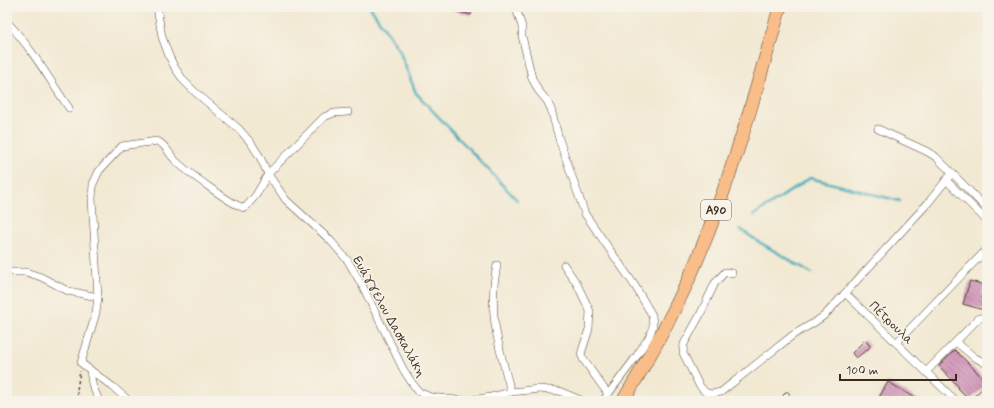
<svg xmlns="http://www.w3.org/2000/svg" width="994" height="408" viewBox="0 0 994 408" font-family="Mynerve,sans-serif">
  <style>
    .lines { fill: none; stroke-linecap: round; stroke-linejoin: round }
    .stream { stroke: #3dabbb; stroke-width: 2.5 }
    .building { fill: url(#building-back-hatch) }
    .service-casing { stroke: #564739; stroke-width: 5 }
    .minor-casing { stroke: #564739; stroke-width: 8 }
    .motorway-casing { stroke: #564739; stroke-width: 14 }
    .path { stroke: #564739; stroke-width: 1.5; stroke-dasharray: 3 3; stroke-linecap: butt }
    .service { stroke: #fff; stroke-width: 3.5 }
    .minor { stroke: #fff; stroke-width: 7 }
    .motorway { stroke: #f8bd89; stroke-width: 13 }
    .labels { text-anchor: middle; stroke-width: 3.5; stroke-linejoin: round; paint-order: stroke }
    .shield { fill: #f7f3e8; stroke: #73665b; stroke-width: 1 }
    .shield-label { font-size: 12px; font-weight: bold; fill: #3b2a1e }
    .street-label { font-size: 13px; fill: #3b2a1e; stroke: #f7f3e8 }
  </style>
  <defs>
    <pattern id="building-back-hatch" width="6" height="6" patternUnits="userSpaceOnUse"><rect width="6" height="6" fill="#d39abb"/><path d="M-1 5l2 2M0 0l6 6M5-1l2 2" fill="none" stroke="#ac7e97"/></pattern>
  </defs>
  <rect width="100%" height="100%" fill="#f7f3e8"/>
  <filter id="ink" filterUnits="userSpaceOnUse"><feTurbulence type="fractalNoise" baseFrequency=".025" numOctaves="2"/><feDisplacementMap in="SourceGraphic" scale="8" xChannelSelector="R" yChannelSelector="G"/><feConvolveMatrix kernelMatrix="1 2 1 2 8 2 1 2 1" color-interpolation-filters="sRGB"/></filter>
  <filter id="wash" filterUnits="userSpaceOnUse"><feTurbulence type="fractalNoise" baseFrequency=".012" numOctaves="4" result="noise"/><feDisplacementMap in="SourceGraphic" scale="16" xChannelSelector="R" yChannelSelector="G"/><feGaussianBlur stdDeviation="0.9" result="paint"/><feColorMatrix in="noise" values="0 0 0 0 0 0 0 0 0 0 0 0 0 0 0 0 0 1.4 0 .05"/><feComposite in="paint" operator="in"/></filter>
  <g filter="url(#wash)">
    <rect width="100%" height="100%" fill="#f2e9d3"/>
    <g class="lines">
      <g class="stream">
        <polyline points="370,7 399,50 416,93 517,200"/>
        <polyline points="754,215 810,178 900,201"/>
        <polyline points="740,229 759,242 812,273"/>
      </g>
    </g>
    <g id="blocks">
      <g class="building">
        <polygon points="449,7 473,7 471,15 449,9"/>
        <polygon points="970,281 985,285 981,298 987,301 987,311 963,304"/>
        <polygon points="865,340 870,346 867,350 865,351 856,358 852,353"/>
        <polygon points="955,350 987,382 987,384 970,400 958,388 959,387 939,366"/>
        <polygon points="888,382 921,401 877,401"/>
      </g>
    </g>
  </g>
  <g filter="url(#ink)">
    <use href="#blocks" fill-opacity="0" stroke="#564739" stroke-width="1"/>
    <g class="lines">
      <defs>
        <polyline id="service" points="782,401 787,394"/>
        <g id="minor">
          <polyline points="157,7 162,37 169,56 175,68 184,81 195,92 239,129 251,143 260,157 268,174 286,200 330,240 348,261 363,287 403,369 412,383 419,392 430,397 465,401 491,397 511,392 539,389 559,391 583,401"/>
          <polyline points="516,8 522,27 522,36 532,78 538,90 547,101 551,109 559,139 585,214 635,286 652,315 653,326 649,337 636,357 603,401"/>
          <path d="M7 22C31 47 49 79 69 108"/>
          <polyline points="952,173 987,209"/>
          <polyline points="946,180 987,221"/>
          <path d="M497 265C487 313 499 347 511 392"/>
          <polyline points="564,265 577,284 590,311 589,329 581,354 583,359 608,394"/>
          <polyline points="7,272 26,272 41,277 68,291 98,297"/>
          <polyline points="732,273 725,272 715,283 700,315 684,344 683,353 699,385 705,392 711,394 721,392 793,335 815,322 825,315 928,203 952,173 936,157 926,151 878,129"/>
          <polyline points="845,293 956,401"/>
          <polyline points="956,342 974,357 987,364"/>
          <polyline points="896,343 987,249"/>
          <polyline points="90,370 92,384 99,401"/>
          <polyline points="926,372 979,318 987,317"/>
          <path d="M129 401 113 387 81 363 96 313 98 297 92 199 93 184 99 171 122 146 157 141C165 144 168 152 174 159 182 168 234 207 245 208L256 195 268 174 324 117 334 113 348 112"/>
        </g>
        <path id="motorway" d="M623 401C649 358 674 314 694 267 730 183 755 95 780 7"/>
      </defs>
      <use href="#service" class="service-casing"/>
      <use href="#minor" class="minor-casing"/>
      <use href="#motorway" class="motorway-casing"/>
      <polyline class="path" points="78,401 77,390 80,371"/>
      <use href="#service" class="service"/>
      <use href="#minor" class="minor"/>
      <use href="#motorway" class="motorway"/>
    </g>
  </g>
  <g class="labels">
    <rect class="shield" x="701" y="200" width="30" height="20" rx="3"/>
    <g class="shield-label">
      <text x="716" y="214">Α90</text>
    </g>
    <g class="street-label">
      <text transform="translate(390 316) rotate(61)" y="5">Ευάγγελου Δασκαλάκη</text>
      <text transform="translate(892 322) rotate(44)" y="5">Πέτρουλα</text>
    </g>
  </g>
  <rect width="994" height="408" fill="none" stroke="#f7f3e8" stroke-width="24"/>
  <path d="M840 374v6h116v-6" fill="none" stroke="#3b2a1e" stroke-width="2"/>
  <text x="846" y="374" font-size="12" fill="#3b2a1e" stroke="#f7f3e8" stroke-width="3" paint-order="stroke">100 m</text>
</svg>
